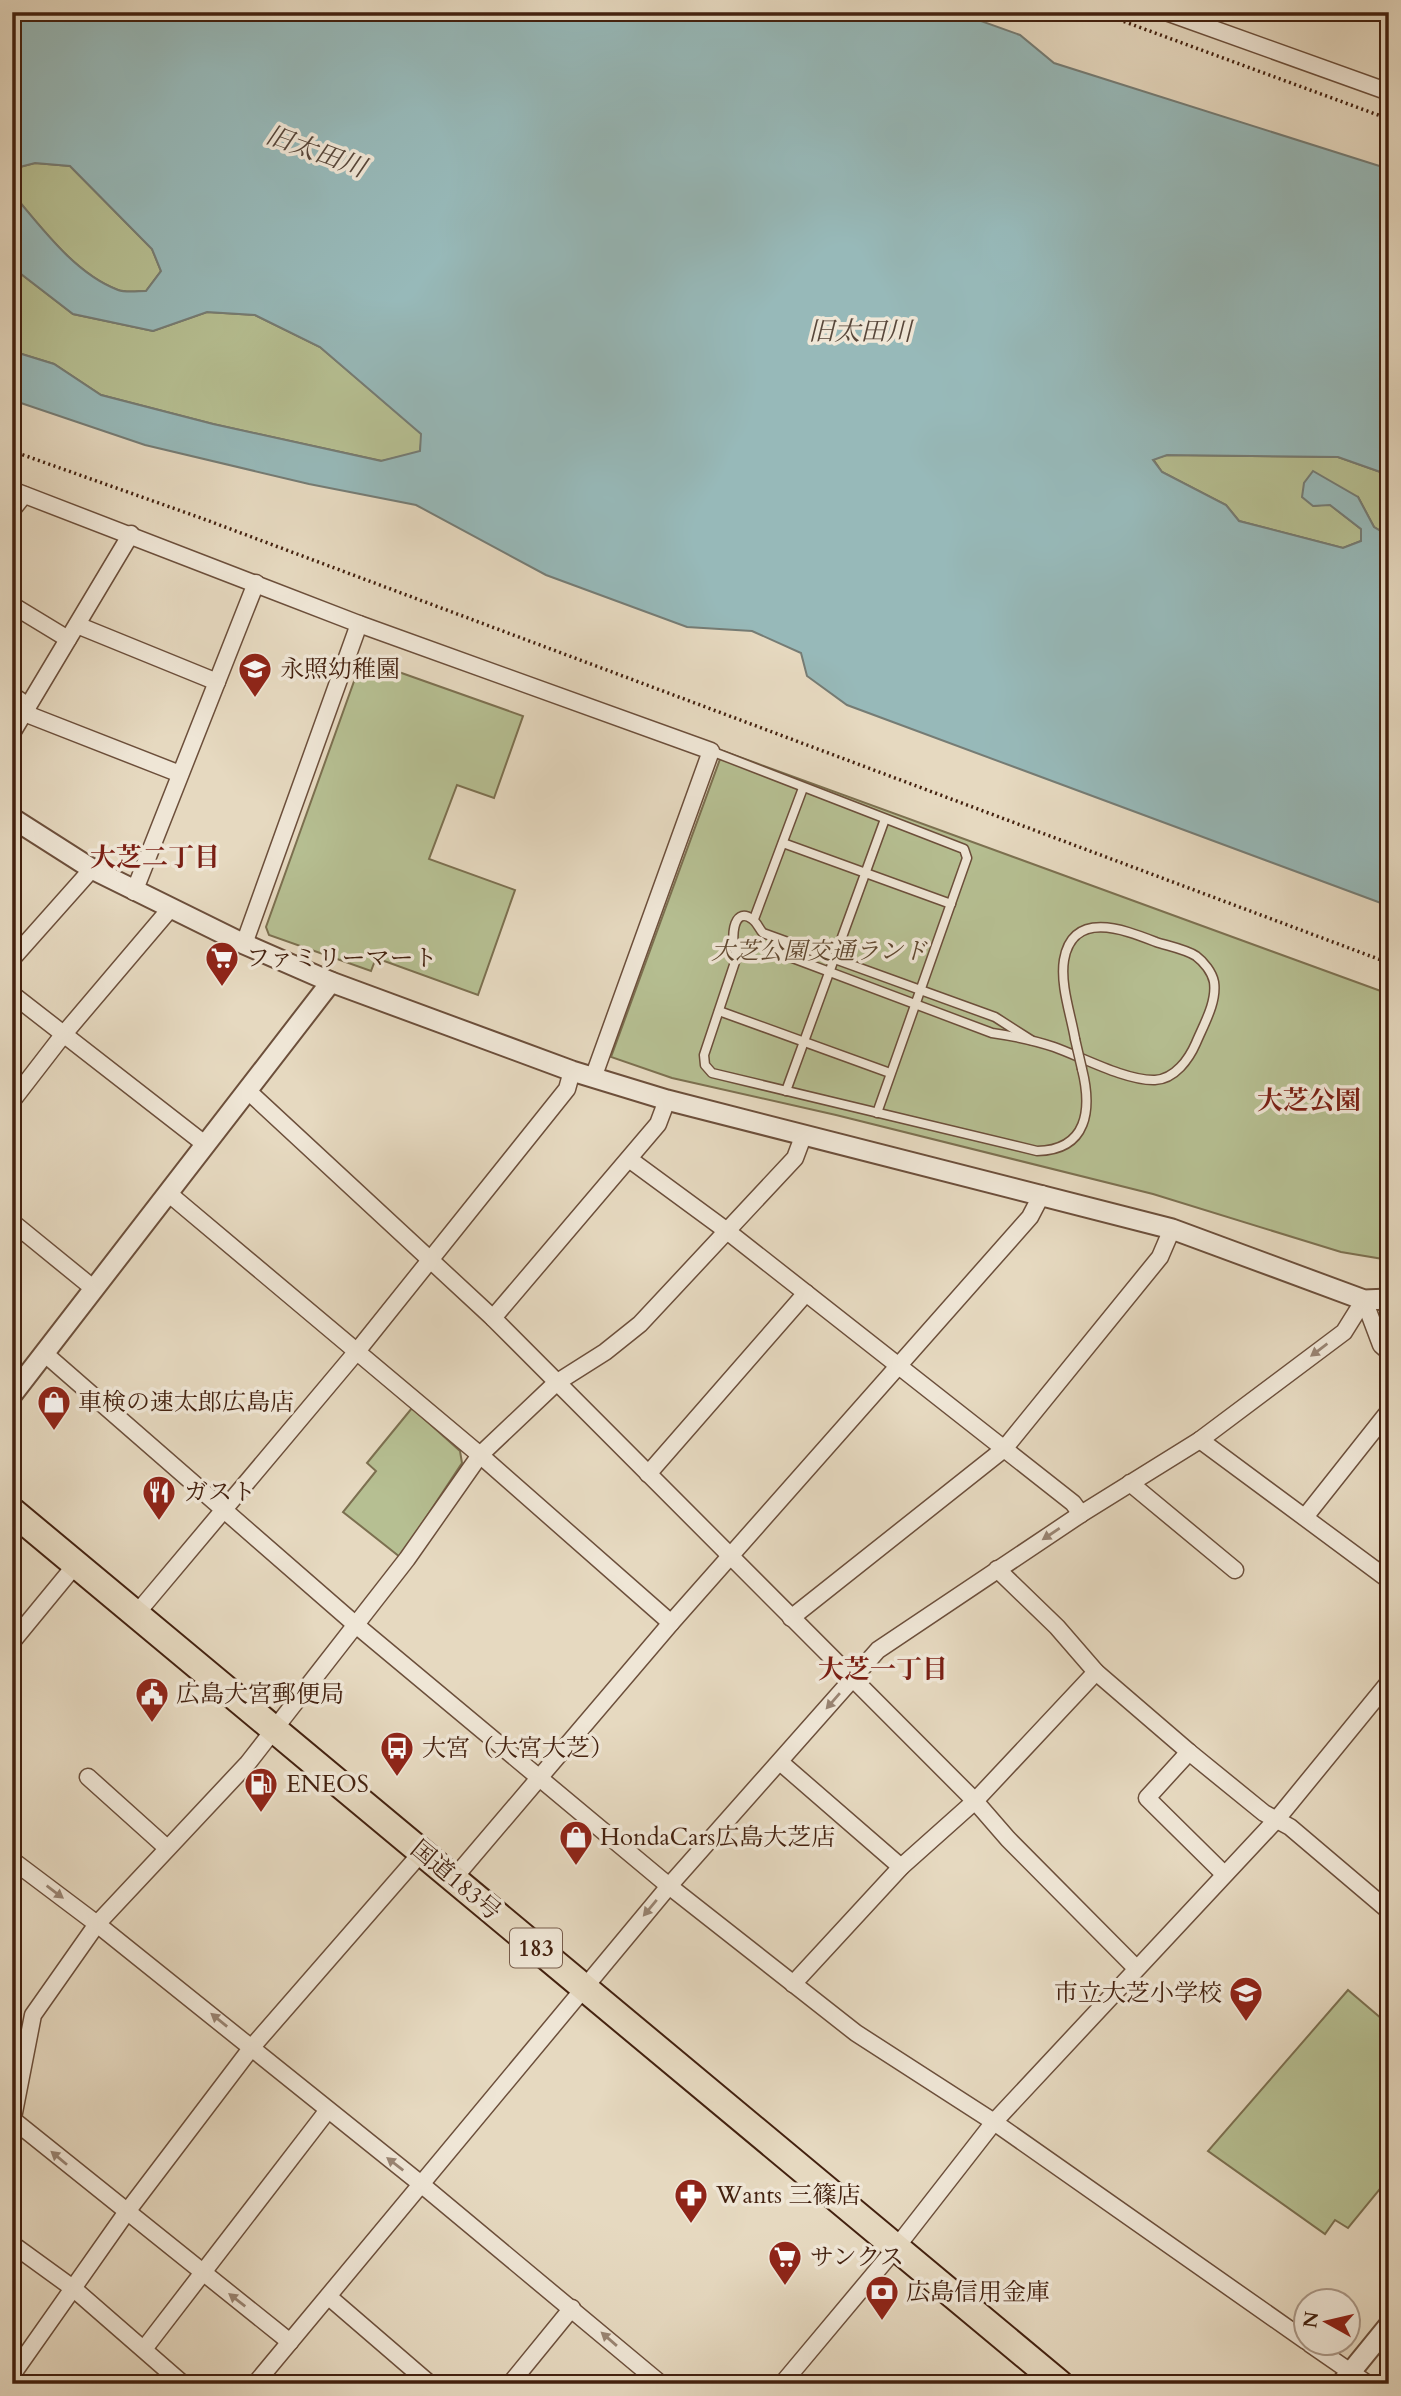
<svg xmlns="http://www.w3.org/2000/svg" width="1401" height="2396" viewBox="0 0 1401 2396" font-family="Cardo,'Noto Serif JP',serif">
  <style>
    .green { fill: #b6bf92; stroke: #7c7050; stroke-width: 2 }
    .water { fill: #97b9b9; stroke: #757c75; stroke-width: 2 }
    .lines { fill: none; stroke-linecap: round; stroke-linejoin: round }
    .service-casing { stroke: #6c4f3b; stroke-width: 11 }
    .minor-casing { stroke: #6c4f3b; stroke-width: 19 }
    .tertiary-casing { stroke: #6c4f3b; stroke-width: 23 }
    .trunk-casing { stroke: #43210f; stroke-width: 30 }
    .path { stroke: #43210f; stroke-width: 3.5; stroke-dasharray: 2 3.5; stroke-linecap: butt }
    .service { stroke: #efe6d6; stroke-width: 8 }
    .minor { stroke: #efe6d6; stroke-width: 16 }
    .tertiary { stroke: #efe6d6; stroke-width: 19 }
    .trunk { stroke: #e6d9c0; stroke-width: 26 }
    .service-bridge-casing { stroke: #6c4f3b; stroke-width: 11; stroke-linecap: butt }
    .service-bridge { stroke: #efe6d6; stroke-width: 8 }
    .oneway { fill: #998472 }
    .labels { text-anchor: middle; stroke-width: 7; stroke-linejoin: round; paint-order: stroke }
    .shield { fill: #efe6d6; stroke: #775c4b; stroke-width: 2 }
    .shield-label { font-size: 23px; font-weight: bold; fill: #43210f }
    .poi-label { font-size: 24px; fill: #43210f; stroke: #efe6d6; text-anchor: start }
    .park-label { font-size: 24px; font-style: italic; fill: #604830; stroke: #efe6d6 }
    .street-label { font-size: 24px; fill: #43210f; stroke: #efe6d6 }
    .water-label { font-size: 26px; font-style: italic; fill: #58473a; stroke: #efe6d6 }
    .neighbourhood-label { font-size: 26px; font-weight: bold; fill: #7a1f14; stroke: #efe6d6 }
  </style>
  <rect width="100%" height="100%" fill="#e6d9c0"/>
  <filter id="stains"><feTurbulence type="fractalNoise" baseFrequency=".00286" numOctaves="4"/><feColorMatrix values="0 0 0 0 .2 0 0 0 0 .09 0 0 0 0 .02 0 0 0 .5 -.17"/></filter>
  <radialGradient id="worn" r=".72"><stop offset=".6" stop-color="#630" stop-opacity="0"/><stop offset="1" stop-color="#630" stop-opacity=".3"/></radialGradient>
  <g class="green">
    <path d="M35 163 70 166 152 249 161 271 146 291C138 291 126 293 118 290 75 274 41 227 12 193V169Z"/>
    <polygon points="12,267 73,314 153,331 207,312 255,315 320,347 422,434 420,452 382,461 213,424 101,395 54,364 12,351"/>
    <polygon points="1167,455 1338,457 1389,475 1389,536 1374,527 1358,497 1313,506 1329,504 1361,529 1361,541 1343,548 1239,521 1226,505 1162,472 1153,459"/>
    <polygon points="362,659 523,716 494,798 457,785 429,859 515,890 478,995 376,958 371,971 269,935 266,927"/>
    <polygon points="723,751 1389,994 1389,1260 1341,1252 1153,1194 836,1115 672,1078 611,1057"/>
    <polygon points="412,1408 460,1451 462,1463 400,1557 343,1512 376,1471 367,1463"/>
    <polygon points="1348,1990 1389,2025 1389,2178 1348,2228 1335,2220 1325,2234 1208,2151"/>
  </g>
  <path class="water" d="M12 12H956L1020 35 1054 63 1389 169V475L1338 457 1167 455 1153 460 1162 472 1226 505 1239 521 1343 548 1361 541V529L1330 505 1313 506 1302 497 1304 483 1313 471 1358 497 1374 527 1389 536V906L847 705 807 676 801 653 752 631 687 627 546 575 416 505 309 484 145 445 12 400V351L54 364 101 395 213 424 381 461 420 451 421 434 320 347 255 315 207 312 153 331 73 314 12 267V193C41 227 75 274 118 290 126 293 138 291 146 291L161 271 152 249 70 166 35 163 12 169Z"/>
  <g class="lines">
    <defs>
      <g id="service">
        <polyline points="711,751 964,849 967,858 877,1113"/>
        <polyline points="783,843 951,904"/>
        <polyline points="754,919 803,788"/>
        <path d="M737 956 746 947 758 945 992 1033C1013 1036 1033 1040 1054 1047 1082 1057 1126 1081 1155 1080 1175 1079 1189 1059 1196 1043 1204 1024 1217 1002 1214 982 1212 972 1204 962 1196 956 1185 949 1168 946 1156 942 1125 930 1073 909 1064 960 1060 985 1071 1015 1075 1039"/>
        <polyline points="719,1011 890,1073"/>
        <path d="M1031 1040 995 1017 763 933C759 929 757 922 752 919 732 905 730 942 737 956L704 1055 705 1065 712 1073 1037 1151C1088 1150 1092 1109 1082 1069"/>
        <polyline points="786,1091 885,819"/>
      </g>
      <g id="minor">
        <polyline points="1166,12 1389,92"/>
        <polyline points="12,490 359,624 711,751 593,1078"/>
        <polyline points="12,510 24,495"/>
        <polyline points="12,605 68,639"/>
        <polyline points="77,625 217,682"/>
        <polyline points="12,695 28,706"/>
        <polyline points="24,713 180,774"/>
        <polyline points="12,733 131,534"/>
        <polyline points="134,892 256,583"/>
        <polyline points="244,944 359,624"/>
        <polyline points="12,959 92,869"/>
        <polyline points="12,994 206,1145"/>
        <polyline points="248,1091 493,1318 975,1801 1008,1839 1136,1968"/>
        <polyline points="12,1101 63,1035 170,909"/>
        <polyline points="629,1159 727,1231 1073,1503 1081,1514"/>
        <polyline points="168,1193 480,1455 671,1623"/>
        <polyline points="12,1222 93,1288"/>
        <polyline points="1364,1300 1381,1345 1389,1352"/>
        <polyline points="493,1318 658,1124 667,1100"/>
        <polyline points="44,1353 356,1625 669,1886 856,2033 994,2122 1306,2341"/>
        <polyline points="1200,1440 1389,1580"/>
        <polyline points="648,1474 806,1293"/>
        <polyline points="1130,1483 1235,1570"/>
        <polyline points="1305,1517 1389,1411"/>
        <polyline points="997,1569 1057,1627 1096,1672 1189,1752 1264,1813 1290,1827 1389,1911"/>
        <polyline points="137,1613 358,1350 567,1089 572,1071"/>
        <polyline points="791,1618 1004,1449 1160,1257 1172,1229"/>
        <polyline points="12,1642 77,1563"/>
        <polyline points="1189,1752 1147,1798 1224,1874"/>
        <polyline points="780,1762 901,1867"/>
        <polyline points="88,1777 167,1848"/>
        <polyline points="12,1860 97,1924 421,2184 661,2384"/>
        <polyline points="454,1878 671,1623 1030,1217 1042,1194"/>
        <polyline points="793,1984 901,1867 975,1801 1096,1672"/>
        <polyline points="12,2119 290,2342"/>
        <polyline points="12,2123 33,2015 97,1924 248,1763 407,1559 480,1455 556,1383 605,1352 640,1324 795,1158 804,1134"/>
        <polyline points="12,2244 74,2289 183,2384"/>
        <polyline points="329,2297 430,2384"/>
        <polyline points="1310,2344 1368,2384"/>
        <polyline points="144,2349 328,2110"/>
        <polyline points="12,2375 126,2213 252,2047 422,1852"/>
        <polyline points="255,2384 669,1886 878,1650 1081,1514 1200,1440 1344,1332 1364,1300"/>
        <polyline points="510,2384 572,2308"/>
        <polyline points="782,2384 895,2249 994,2122 1277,1819 1389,1682"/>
      </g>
      <g id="tertiary">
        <polyline points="12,818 92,869 244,944 331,982 572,1071 667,1100 1172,1229 1364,1300 1389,1299"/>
        <polyline points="12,1395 331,982"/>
        <polyline points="1341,2384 1389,2325"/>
      </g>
      <polyline id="trunk" points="12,1511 1060,2384"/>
    </defs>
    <use href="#service" class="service-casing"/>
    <use href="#minor" class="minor-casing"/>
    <use href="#tertiary" class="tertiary-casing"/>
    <use href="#trunk" class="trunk-casing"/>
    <g class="path">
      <polyline points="1098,12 1389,119"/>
      <polyline points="12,451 201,518 1389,963"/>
    </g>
    <use href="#service" class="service"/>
    <use href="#minor" class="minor"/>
    <use href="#tertiary" class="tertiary"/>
    <use href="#trunk" class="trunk"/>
    <defs>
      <polyline id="service-bridge" points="1075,1039 1082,1069"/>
    </defs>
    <use href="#service-bridge" class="service-bridge-casing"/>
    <use href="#service-bridge" class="service-bridge"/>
  </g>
  <defs><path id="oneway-solid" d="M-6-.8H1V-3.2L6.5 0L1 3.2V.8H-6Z" transform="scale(1.75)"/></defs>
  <g class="oneway">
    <use href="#oneway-solid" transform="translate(1319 1350) rotate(143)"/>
    <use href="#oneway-solid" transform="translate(1051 1534) rotate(146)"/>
    <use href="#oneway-solid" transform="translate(833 1701) rotate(131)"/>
    <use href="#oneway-solid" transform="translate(55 1892) rotate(37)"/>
    <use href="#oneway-solid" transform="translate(650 1908) rotate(130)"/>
    <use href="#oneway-solid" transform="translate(219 2020) rotate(-141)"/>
    <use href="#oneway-solid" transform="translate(59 2158) rotate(-140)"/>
    <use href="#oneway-solid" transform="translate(395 2164) rotate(-142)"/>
    <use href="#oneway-solid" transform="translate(237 2300) rotate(-142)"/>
    <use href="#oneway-solid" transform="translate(609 2339) rotate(-139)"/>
  </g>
  <defs>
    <symbol id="school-pin" viewBox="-11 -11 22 30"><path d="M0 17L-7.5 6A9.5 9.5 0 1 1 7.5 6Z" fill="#8f2418" stroke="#efe6d6"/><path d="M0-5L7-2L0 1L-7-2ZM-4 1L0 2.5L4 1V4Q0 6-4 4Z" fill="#fff"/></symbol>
    <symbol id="supermarket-pin" viewBox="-11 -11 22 30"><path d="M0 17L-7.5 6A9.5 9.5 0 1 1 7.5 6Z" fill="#8f2418" stroke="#efe6d6"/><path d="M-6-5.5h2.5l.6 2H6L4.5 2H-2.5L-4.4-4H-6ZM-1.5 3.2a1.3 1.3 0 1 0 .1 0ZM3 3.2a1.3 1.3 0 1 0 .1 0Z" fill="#fff"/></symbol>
    <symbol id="shop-pin" viewBox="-11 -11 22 30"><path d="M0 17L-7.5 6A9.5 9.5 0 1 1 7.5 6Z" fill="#8f2418" stroke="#efe6d6"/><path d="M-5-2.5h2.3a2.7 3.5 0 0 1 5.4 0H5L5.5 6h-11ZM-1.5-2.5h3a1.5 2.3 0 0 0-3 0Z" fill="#fff"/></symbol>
    <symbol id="restaurant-pin" viewBox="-11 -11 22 30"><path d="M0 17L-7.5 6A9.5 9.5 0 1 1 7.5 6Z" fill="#8f2418" stroke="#efe6d6"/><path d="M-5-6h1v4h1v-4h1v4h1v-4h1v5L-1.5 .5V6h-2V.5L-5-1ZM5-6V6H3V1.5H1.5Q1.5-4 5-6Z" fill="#fff"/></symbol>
    <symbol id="civic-pin" viewBox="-11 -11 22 30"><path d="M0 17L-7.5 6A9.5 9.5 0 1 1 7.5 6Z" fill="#8f2418" stroke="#efe6d6"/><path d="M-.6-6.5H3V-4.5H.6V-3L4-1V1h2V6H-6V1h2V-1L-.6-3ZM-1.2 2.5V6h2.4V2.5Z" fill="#fff"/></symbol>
    <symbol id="bus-pin" viewBox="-11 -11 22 30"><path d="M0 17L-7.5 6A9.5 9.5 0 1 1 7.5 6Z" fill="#8f2418" stroke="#efe6d6"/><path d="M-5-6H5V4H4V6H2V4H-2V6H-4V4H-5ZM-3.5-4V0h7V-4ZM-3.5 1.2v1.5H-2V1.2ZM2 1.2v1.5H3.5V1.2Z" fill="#fff"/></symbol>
    <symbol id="fuel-pin" viewBox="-11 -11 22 30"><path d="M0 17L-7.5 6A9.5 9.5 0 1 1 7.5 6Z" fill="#8f2418" stroke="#efe6d6"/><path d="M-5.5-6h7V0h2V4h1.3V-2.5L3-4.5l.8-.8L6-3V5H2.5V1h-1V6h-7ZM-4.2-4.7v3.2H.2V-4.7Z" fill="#fff"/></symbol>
    <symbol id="pharmacy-pin" viewBox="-11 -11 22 30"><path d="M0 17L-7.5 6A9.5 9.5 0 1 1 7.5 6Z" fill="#8f2418" stroke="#efe6d6"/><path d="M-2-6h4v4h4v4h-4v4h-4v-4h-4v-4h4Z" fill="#fff"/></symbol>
    <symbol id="bank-pin" viewBox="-11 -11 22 30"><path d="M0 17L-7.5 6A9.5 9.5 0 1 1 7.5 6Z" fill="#8f2418" stroke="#efe6d6"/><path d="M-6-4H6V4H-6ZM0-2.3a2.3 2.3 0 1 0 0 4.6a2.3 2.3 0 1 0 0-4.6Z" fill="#fff"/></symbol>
  </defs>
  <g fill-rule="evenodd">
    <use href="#school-pin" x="236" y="650" width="38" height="52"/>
    <use href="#supermarket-pin" x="203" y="939" width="38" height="52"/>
    <use href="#shop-pin" x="35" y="1383" width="38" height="52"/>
    <use href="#restaurant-pin" x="140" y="1473" width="38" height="52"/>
    <use href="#civic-pin" x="133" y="1675" width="38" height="52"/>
    <use href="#bus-pin" x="378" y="1729" width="38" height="52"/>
    <use href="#fuel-pin" x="242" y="1765" width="38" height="52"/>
    <use href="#shop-pin" x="557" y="1818" width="38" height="52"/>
    <use href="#school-pin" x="1227" y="1974" width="38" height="52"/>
    <use href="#pharmacy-pin" x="672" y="2176" width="38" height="52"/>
    <use href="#supermarket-pin" x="766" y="2238" width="38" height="52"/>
    <use href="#bank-pin" x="863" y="2273" width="38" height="52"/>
  </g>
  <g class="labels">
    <rect class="shield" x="510" y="1928.5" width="52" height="39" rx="5"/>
    <g class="shield-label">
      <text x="536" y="1956">183</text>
    </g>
    <g class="poi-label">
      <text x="280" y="677">永照幼稚園</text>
      <text x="246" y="966">ファミリーマート</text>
      <text x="78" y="1410">車検の速太郎広島店</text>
      <text x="184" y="1500">ガスト</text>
      <text x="176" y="1702">広島大宮郵便局</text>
      <text x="422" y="1756">大宮（大宮大芝）</text>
      <text x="286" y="1792">ENEOS</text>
      <text x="600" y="1845">HondaCars広島大芝店</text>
      <text x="1222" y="2001" text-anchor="end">市立大芝小学校</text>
      <text x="716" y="2203">Wants 三篠店</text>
      <text x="810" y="2265">サンクス</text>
      <text x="906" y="2300">広島信用金庫</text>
    </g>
    <g class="park-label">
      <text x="819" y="959">大芝公園交通ランド</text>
    </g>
    <g class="street-label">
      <text transform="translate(456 1880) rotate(40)" y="8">国道183号</text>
    </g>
    <g class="water-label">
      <text transform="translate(316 151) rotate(20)" y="9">旧太田川</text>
      <text x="860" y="340">旧太田川</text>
    </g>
    <g class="neighbourhood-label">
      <text x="155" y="866">大芝二丁目</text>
      <text x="1309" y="1109">大芝公園</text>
      <text x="883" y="1678">大芝一丁目</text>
    </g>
  </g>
  <rect width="1401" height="2396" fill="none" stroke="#e6d9c0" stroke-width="42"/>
  <rect x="14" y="14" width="1373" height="2368" fill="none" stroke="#43210f" stroke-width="3.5"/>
  <rect x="21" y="21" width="1359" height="2354" fill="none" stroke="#43210f" stroke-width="2"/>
  <g transform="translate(1327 2322) rotate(278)"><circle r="33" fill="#efe6d6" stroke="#aa9786" stroke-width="2"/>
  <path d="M0-5L12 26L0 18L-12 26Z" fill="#8f2418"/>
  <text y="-10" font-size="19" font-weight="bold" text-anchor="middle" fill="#43210f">N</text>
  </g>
  <rect width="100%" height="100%" filter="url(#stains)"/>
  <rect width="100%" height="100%" fill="url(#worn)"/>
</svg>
